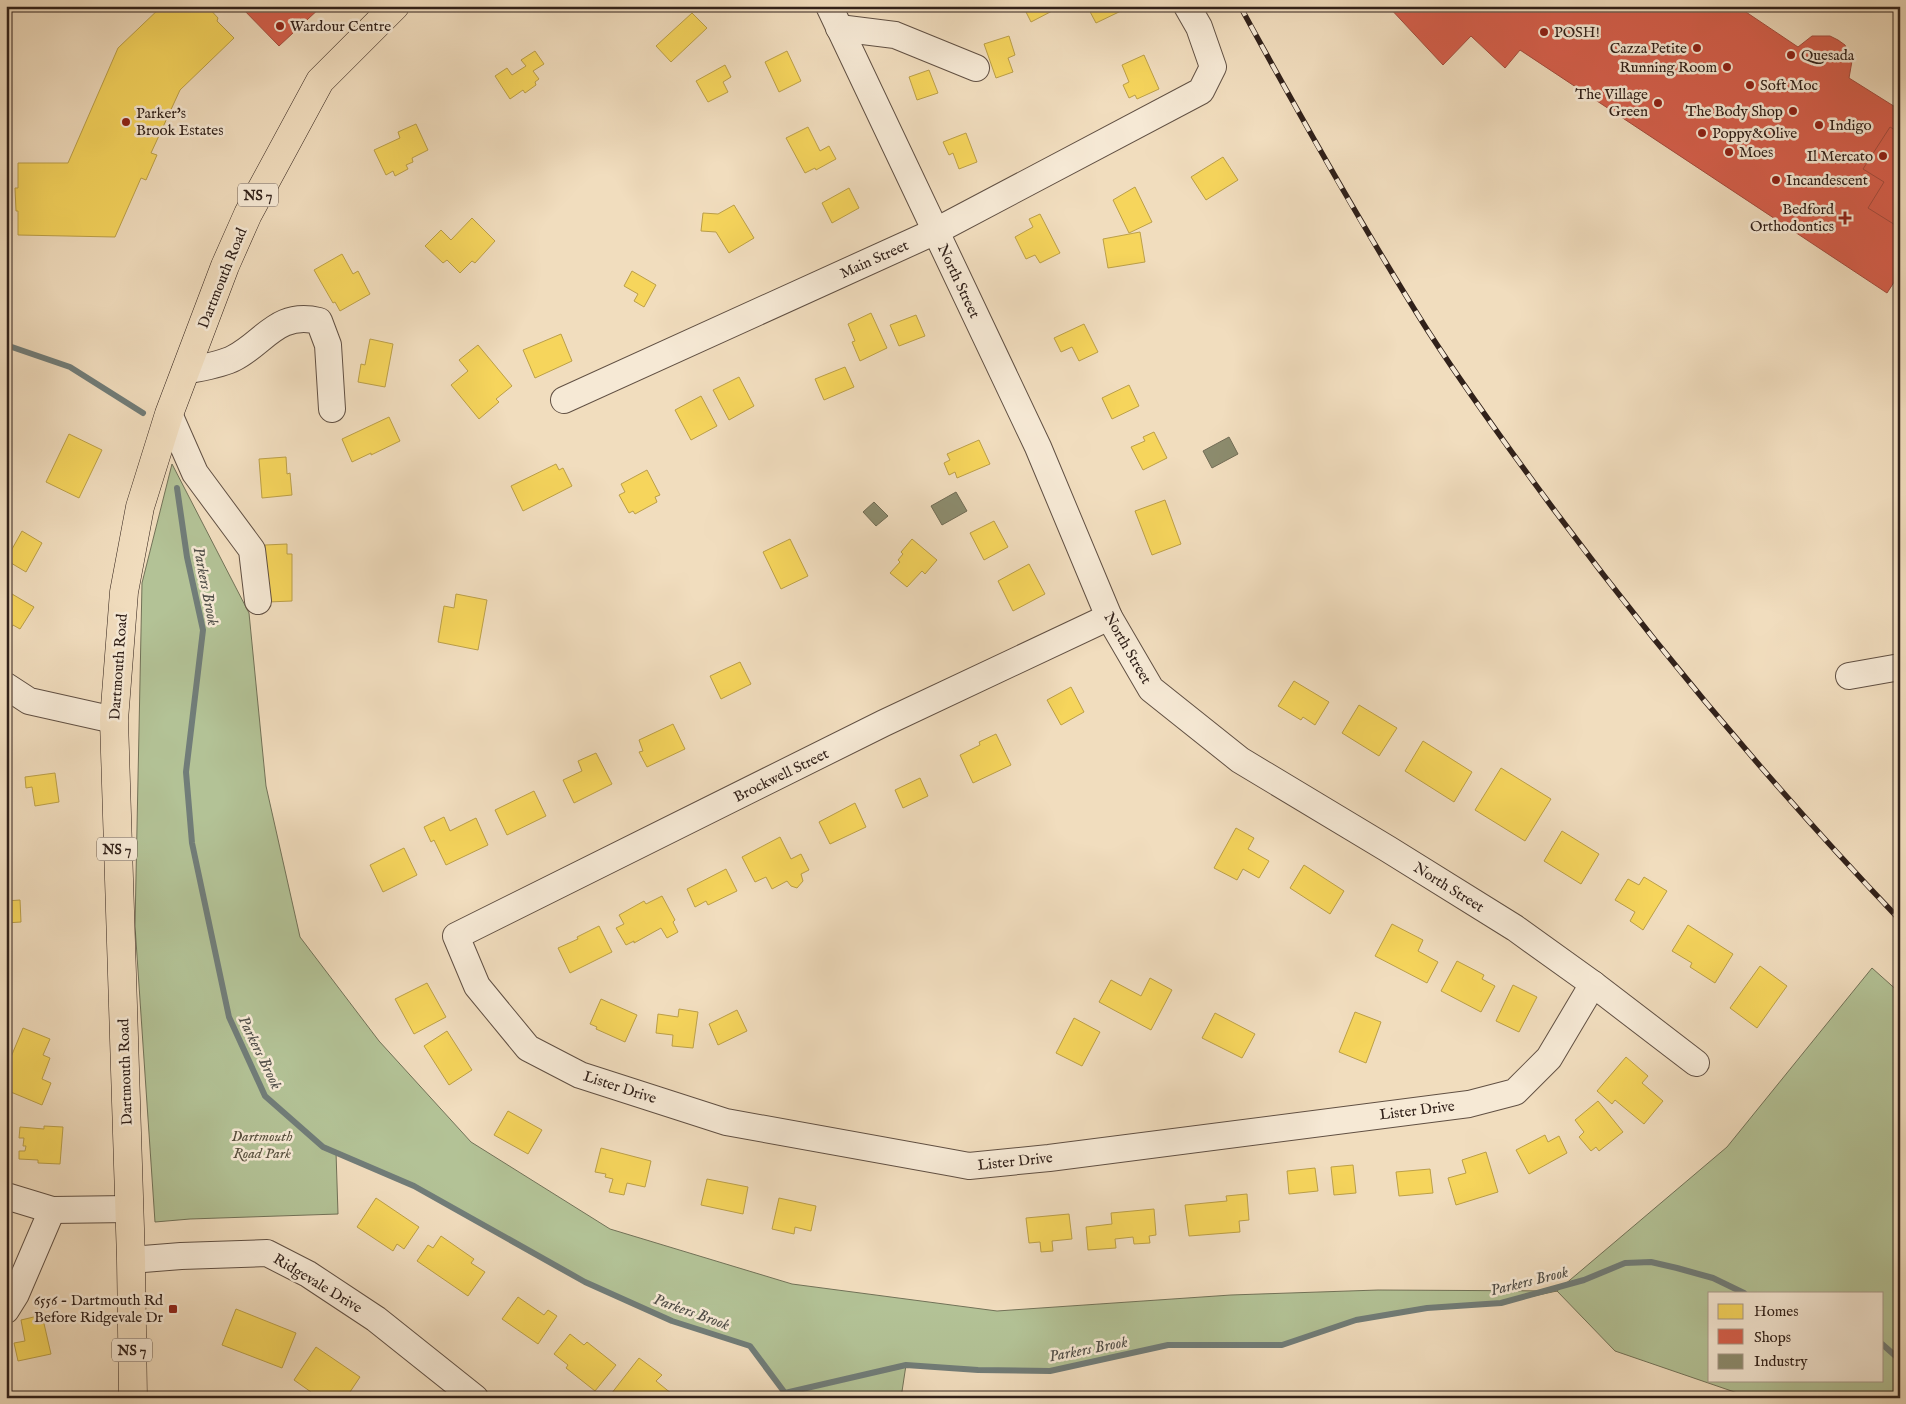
<svg xmlns="http://www.w3.org/2000/svg" width="1906" height="1404" viewBox="0 0 1906 1404" font-family="'IM FELL English',serif">
  <style>
    .green { fill: #b3c296; stroke: #727258; fill-rule: evenodd }
    .homes { fill: #f6d55c; stroke: #bb9f48 }
    .shops { fill: #d6604d; stroke: #a44d3e }
    .industry { fill: #8c8c6e; stroke: #716c55 }
    .lines { fill: none; stroke-linecap: round; stroke-linejoin: round }
    .stream { stroke: #717d79; stroke-width: 6 }
    .minor-casing { stroke: #615043; stroke-width: 28 }
    .major-casing { stroke: #31211a; stroke-width: 29 }
    .minor { stroke: #f6e9d5; stroke-width: 26 }
    .major { stroke: #f1ddbe; stroke-width: 28 }
    .rail-casing { stroke: #31211a; stroke-width: 5.5 }
    .rail { stroke: #f6e9d5; stroke-width: 4; stroke-dasharray: 11; stroke-linecap: butt }
    .poi-dot { fill: #8f2418; stroke: #f6e9d5; stroke-width: 2 }
    .labels { text-anchor: middle; stroke-width: 5; stroke-linejoin: round; paint-order: stroke }
    .shield { fill: #f6e9d5; stroke: #6c5d52; stroke-width: 1 }
    .shield-label { font-size: 14px; font-weight: bold; fill: #31211a }
    .poi-label { font-size: 15px; fill: #31211a; stroke: #f6e9d5; text-anchor: start }
    .street-label { font-size: 15px; fill: #31211a; stroke: #f6e9d5 }
    .park-label { font-size: 15px; font-style: italic; fill: #58513f; stroke: #f6e9d5 }
    .water-label { font-size: 16px; font-style: italic; fill: #514f49; stroke: #f6e9d5 }
  </style>
  <rect width="100%" height="100%" fill="#f1ddbe"/>
  <filter id="stains"><feTurbulence type="fractalNoise" baseFrequency=".004" numOctaves="4"/><feColorMatrix values="0 0 0 0 .2 0 0 0 0 .09 0 0 0 0 .02 0 0 0 .5 -.17"/></filter>
  <radialGradient id="worn" r=".72"><stop offset=".6" stop-color="#630" stop-opacity="0"/><stop offset="1" stop-color="#630" stop-opacity=".3"/></radialGradient>
  <path class="green" d="M172 464 249 613 266 786 300 937 379 1041 471 1142 610 1229 792 1284 997 1311 1231 1295 1378 1290 1557 1291 1727 1147 1872 968 1900 993V1398H1752L1615 1351 1557 1291 1501 1303 1427 1308 1356 1320 1282 1345H1168L1050 1371 978 1370 906 1365 901 1398H783L785 1393 750 1346 672 1321 598 1288 414 1186 336 1152 338 1214 190 1219 155 1222 135 926 142 583ZM1710 1293H1882V1380H1710Z"/>
  <g class="homes">
    <polygon points="162,6 207,6 218,18 217,21 234,38 180,90 151,153 157,155 146,180 141,178 115,237 18,235 18,211 16,211 15,188 18,188 18,163 68,163 118,48"/>
    <polygon points="1023,6 1052,6 1054,10 1031,22"/>
    <polygon points="1087,6 1118,6 1121,11 1096,23"/>
    <polygon points="692,13 707,28 671,62 656,46"/>
    <polygon points="1009,36 1015,55 1008,58 1013,72 996,78 984,44"/>
    <polygon points="535,51 544,64 533,71 539,79 535,82 536,85 525,93 523,90 510,99 495,76 507,68 512,75 526,66 521,60"/>
    <polygon points="787,51 801,81 779,92 765,62"/>
    <polygon points="1144,55 1159,89 1137,99 1135,95 1129,98 1123,85 1129,82 1122,65"/>
    <polygon points="725,65 731,77 723,82 728,92 708,102 696,81"/>
    <polygon points="929,70 938,93 917,100 909,77"/>
    <polygon points="416,124 428,150 412,158 413,162 406,165 408,169 395,176 393,171 386,175 374,150 400,138 398,132"/>
    <polygon points="808,127 820,151 829,146 836,159 816,170 815,168 805,173 786,138"/>
    <polygon points="966,133 977,162 959,169 953,153 949,155 943,142"/>
    <polygon points="1223,157 1238,180 1206,200 1191,177"/>
    <polygon points="1135,187 1152,222 1129,233 1113,200"/>
    <polygon points="849,188 859,208 832,223 822,203"/>
    <polygon points="734,205 754,238 729,253 716,232 701,231 703,213 718,214"/>
    <polygon points="1040,214 1060,253 1040,263 1035,255 1026,259 1015,237 1033,227 1029,219"/>
    <polygon points="472,218 495,241 475,263 472,261 460,273 447,260 443,263 425,246 441,230 451,240"/>
    <polygon points="1140,232 1145,262 1108,268 1103,239"/>
    <polygon points="342,254 353,274 358,271 370,294 340,311 335,302 333,303 314,270"/>
    <polygon points="632,271 656,285 644,307 634,301 638,294 624,286"/>
    <polygon points="871,313 887,348 860,361 852,342 855,341 848,324"/>
    <polygon points="916,315 925,336 899,346 890,325"/>
    <polygon points="1084,324 1098,352 1079,361 1072,347 1061,352 1054,338"/>
    <polygon points="561,334 572,361 535,378 523,350"/>
    <polygon points="370,339 393,344 385,387 358,382 361,364 365,365"/>
    <polygon points="478,345 512,386 496,399 499,402 479,419 451,385 468,371 459,360"/>
    <polygon points="845,367 854,387 824,400 815,379"/>
    <polygon points="739,377 754,406 729,420 713,390"/>
    <polygon points="1129,385 1139,406 1112,419 1102,398"/>
    <polygon points="701,396 717,426 691,440 675,410"/>
    <polygon points="389,417 400,441 371,455 371,453 352,462 342,439"/>
    <polygon points="1154,432 1167,458 1143,470 1131,447 1145,441 1143,437"/>
    <polygon points="69,434 102,450 79,498 46,482"/>
    <polygon points="979,440 990,464 957,478 955,472 949,475 944,463 950,460 947,454"/>
    <polygon points="286,457 287,474 290,473 292,495 262,498 259,459"/>
    <polygon points="556,464 559,470 563,468 572,486 523,511 511,486"/>
    <polygon points="647,470 660,495 655,497 657,502 635,514 633,511 629,513 619,495 625,492 621,484"/>
    <polygon points="1165,500 1181,544 1152,555 1135,511"/>
    <polygon points="994,521 1008,547 984,560 970,533"/>
    <polygon points="22,531 42,543 26,572 6,560"/>
    <polygon points="790,539 808,576 781,589 763,552"/>
    <polygon points="912,539 937,560 925,574 922,571 907,587 890,573 900,562 898,560 903,554 901,552"/>
    <polygon points="287,544 287,554 292,554 292,601 268,602 265,545"/>
    <polygon points="1029,564 1045,594 1013,611 998,581"/>
    <polygon points="7,591 34,607 20,629 13,625 11,628 6,625"/>
    <polygon points="456,594 487,600 478,650 438,642 444,606 454,608"/>
    <polygon points="740,662 751,684 721,699 710,676"/>
    <polygon points="1294,681 1329,702 1315,725 1303,717 1301,720 1278,706"/>
    <polygon points="1071,687 1084,712 1061,725 1047,700"/>
    <polygon points="1359,705 1397,728 1379,756 1342,733"/>
    <polygon points="673,724 685,749 647,767 639,752 643,751 639,740"/>
    <polygon points="996,734 1011,765 973,783 960,755 980,745 979,742"/>
    <polygon points="1423,741 1472,772 1454,802 1405,771"/>
    <polygon points="596,753 612,784 574,803 563,780 582,771 578,761"/>
    <polygon points="1501,768 1551,799 1525,841 1475,810"/>
    <polygon points="55,773 59,802 35,806 32,787 26,788 25,777"/>
    <polygon points="920,778 928,796 903,808 895,790"/>
    <polygon points="534,791 546,816 507,835 495,810"/>
    <polygon points="855,803 866,827 830,844 819,822"/>
    <polygon points="444,817 450,831 476,818 488,845 446,865 434,840 431,842 424,827"/>
    <polygon points="6,820 11,820 7,851 6,851"/>
    <polygon points="1236,828 1254,838 1248,849 1269,861 1259,878 1243,869 1237,880 1214,868"/>
    <polygon points="1562,831 1599,854 1581,884 1544,861"/>
    <polygon points="780,837 791,859 801,854 809,870 801,874 803,881 797,888 791,886 787,881 772,889 766,877 755,882 742,857"/>
    <polygon points="404,848 417,875 383,892 370,865"/>
    <polygon points="1304,865 1344,891 1330,914 1290,888"/>
    <polygon points="726,869 737,891 708,905 706,901 695,907 687,889"/>
    <polygon points="1644,877 1667,891 1643,930 1630,921 1635,912 1615,900 1628,879 1639,885"/>
    <polygon points="662,896 675,920 673,922 678,932 667,938 661,928 634,943 634,941 626,945 616,928 624,924 619,915 644,901 646,904"/>
    <polygon points="20,900 21,922 6,923 6,901"/>
    <polygon points="1392,924 1423,940 1418,951 1438,962 1427,983 1375,956"/>
    <polygon points="1688,925 1733,954 1715,983 1690,967 1692,963 1672,951"/>
    <polygon points="599,926 612,952 570,973 558,948 578,939 577,937"/>
    <polygon points="1457,961 1484,975 1482,979 1495,986 1481,1012 1441,991"/>
    <polygon points="1760,966 1787,986 1757,1028 1730,1008"/>
    <polygon points="1150,978 1172,990 1151,1030 1099,1002 1111,980 1141,996"/>
    <polygon points="427,983 446,1017 414,1034 395,999"/>
    <polygon points="1513,985 1537,997 1519,1032 1496,1021"/>
    <polygon points="601,999 637,1015 625,1042 596,1029 597,1027 590,1024"/>
    <polygon points="679,1009 698,1012 693,1048 672,1046 673,1035 656,1033 658,1014 678,1017"/>
    <polygon points="737,1010 747,1031 718,1045 709,1024"/>
    <polygon points="1355,1012 1381,1022 1366,1063 1339,1052"/>
    <polygon points="1215,1013 1255,1034 1242,1058 1202,1038"/>
    <polygon points="1074,1018 1100,1032 1082,1066 1056,1053"/>
    <polygon points="23,1028 50,1039 43,1055 50,1058 42,1079 51,1083 42,1105 6,1090 6,1069"/>
    <polygon points="447,1031 472,1070 449,1085 424,1046"/>
    <polygon points="1626,1057 1648,1076 1642,1083 1663,1101 1644,1124 1615,1100 1612,1104 1597,1091"/>
    <polygon points="1598,1101 1623,1132 1599,1151 1596,1147 1591,1151 1579,1137 1584,1132 1575,1120"/>
    <polygon points="508,1111 542,1130 528,1154 494,1135"/>
    <polygon points="44,1126 63,1127 60,1164 38,1163 38,1160 19,1159 19,1151 25,1151 26,1146 23,1146 24,1138 19,1138 20,1127 44,1129"/>
    <polygon points="1545,1135 1548,1142 1559,1136 1567,1153 1529,1174 1516,1150"/>
    <polygon points="601,1148 651,1161 645,1187 627,1183 624,1195 609,1192 613,1179 605,1177 606,1174 595,1172"/>
    <polygon points="1486,1152 1498,1192 1456,1205 1448,1178 1466,1173 1462,1160"/>
    <polygon points="1353,1165 1356,1193 1334,1195 1331,1167"/>
    <polygon points="1315,1168 1318,1191 1289,1194 1287,1171"/>
    <polygon points="1430,1169 1433,1193 1399,1196 1396,1172"/>
    <polygon points="707,1179 748,1187 743,1214 701,1205"/>
    <polygon points="1247,1194 1249,1220 1239,1221 1240,1232 1189,1236 1185,1205 1227,1201 1226,1196"/>
    <polygon points="376,1198 419,1227 404,1249 397,1244 393,1251 357,1227"/>
    <polygon points="779,1198 816,1206 811,1231 795,1227 794,1234 772,1229"/>
    <polygon points="1154,1209 1156,1235 1149,1236 1150,1243 1134,1244 1133,1237 1115,1239 1116,1248 1088,1250 1086,1227 1112,1224 1111,1213"/>
    <polygon points="1069,1214 1072,1239 1052,1241 1053,1251 1041,1252 1040,1242 1029,1243 1026,1218"/>
    <polygon points="441,1236 474,1259 471,1263 485,1272 468,1296 417,1261 428,1245 433,1248"/>
    <polygon points="518,1297 544,1315 548,1310 557,1316 538,1344 502,1319"/>
    <polygon points="236,1309 296,1333 282,1368 222,1345"/>
    <polygon points="42,1315 51,1354 18,1361 14,1343 25,1341 21,1320"/>
    <polygon points="570,1334 584,1345 587,1342 616,1365 595,1391 566,1368 568,1365 554,1354"/>
    <polygon points="316,1347 360,1377 346,1398 314,1398 309,1394 311,1392 294,1380"/>
    <polygon points="639,1358 662,1375 656,1381 677,1398 608,1398"/>
    <polygon points="1299,1394 1300,1398 1268,1398 1268,1396"/>
    <polygon points="1509,1395 1509,1398 1522,1398 1463,1398 1463,1396"/>
  </g>
  <g class="shops">
    <polygon points="240,6 322,6 279,46"/>
    <polygon points="1388,6 1737,6 1798,47 1812,36 1830,36 1838,40 1845,45 1852,61 1849,78 1900,110 1900,273 1887,293 1520,50 1505,68 1471,36 1443,65"/>
    <polygon points="1890,127 1900,133 1900,228 1868,208 1884,182 1863,169"/>
  </g>
  <g class="industry">
    <polygon points="1229,437 1238,454 1212,468 1203,451"/>
    <polygon points="956,492 967,511 942,525 931,506"/>
    <polygon points="874,502 888,516 876,526 863,512"/>
  </g>
  <g class="lines">
    <g class="stream">
      <polyline points="6,345 70,367 143,413"/>
      <polyline points="177,488 187,557 203,630 186,772 192,843 229,1017 265,1096 323,1147 414,1186 585,1282 672,1321 750,1346 785,1393 906,1365 978,1370 1050,1371 1168,1345 1282,1345 1356,1320 1427,1308 1501,1303 1584,1280 1625,1263 1651,1262 1677,1268 1713,1278 1744,1293"/>
      <polyline points="1882,1344 1900,1360"/>
    </g>
    <defs>
      <g id="minor">
        <polyline points="829,6 1038,447 1109,617 1151,689 1240,760 1388,849 1515,928 1593,984 1696,1063"/>
        <polyline points="839,28 895,35 976,68"/>
        <path d="M185 371C199 368 221 365 234 358 265 342 277 311 319 321L328 345 332 409"/>
        <polyline points="564,400 936,231 1201,91 1213,67 1199,27 1187,6"/>
        <polyline points="169,414 195,473 252,550 258,601"/>
        <polyline points="1109,617 884,723 456,936 477,986 528,1048 580,1075 726,1122 953,1163 969,1166 1049,1158 1469,1104 1515,1092 1549,1058 1593,984"/>
        <polyline points="1849,676 1900,667"/>
        <polyline points="6,686 29,701 114,720"/>
        <polyline points="6,1196 52,1210 129,1209"/>
        <polyline points="131,1260 181,1256 267,1253 308,1274 376,1319 475,1398"/>
        <polyline points="6,1310 16,1294 52,1210"/>
      </g>
      <polyline id="major" points="133,1398 131,1260 114,720 124,592 140,507 169,414 225,266 248,214 320,81 395,6"/>
    </defs>
    <use href="#minor" class="minor-casing"/>
    <use href="#major" class="major-casing"/>
    <use href="#minor" class="minor"/>
    <use href="#major" class="major"/>
    <defs>
      <path id="rail" d="M1240 6C1300 116 1361 225 1428 331 1467 391 1509 449 1552 507 1660 652 1776 790 1900 920"/>
    </defs>
    <use href="#rail" class="rail-casing"/>
    <use href="#rail" class="rail"/>
  </g>
  <g class="poi-dot">
    <circle cx="280" cy="26" r="5"/>
    <circle cx="1544" cy="32" r="5"/>
    <circle cx="1697" cy="48" r="5"/>
    <circle cx="1791" cy="55" r="5"/>
    <circle cx="1727" cy="67" r="5"/>
    <circle cx="1750" cy="85" r="5"/>
    <circle cx="1658" cy="103" r="5"/>
    <circle cx="1793" cy="111" r="5"/>
    <circle cx="126" cy="122" r="5"/>
    <circle cx="1819" cy="125" r="5"/>
    <circle cx="1702" cy="133" r="5"/>
    <circle cx="1729" cy="152" r="5"/>
    <circle cx="1883" cy="156" r="5"/>
    <circle cx="1776" cy="180" r="5"/>
    <path d="M1842.5 210.5h5v5h5v5h-5v5h-5v-5h-5v-5h5z"/>
    <rect x="168" y="1304" width="10" height="10" rx="2.5"/>
  </g>
  <g class="labels">
    <g class="shield">
      <rect x="238" y="183.5" width="40" height="23" rx="4"/>
      <rect x="97" y="837.5" width="40" height="23" rx="4"/>
      <rect x="112" y="1338.5" width="40" height="23" rx="4"/>
    </g>
    <g class="shield-label">
      <text x="258" y="200">NS 7</text>
      <text x="117" y="854">NS 7</text>
      <text x="132" y="1355">NS 7</text>
    </g>
    <g class="poi-label">
      <text x="290" y="31">Wardour Centre</text>
      <text x="1554" y="37">POSH!</text>
      <text x="1687" y="53" text-anchor="end">Cazza Petite</text>
      <text x="1801" y="60">Quesada</text>
      <text x="1717" y="72" text-anchor="end">Running Room</text>
      <text x="1760" y="90">Soft Moc</text>
      <text x="1648" y="99" text-anchor="end">The Village<tspan x="1648" dy="17">Green</tspan></text>
      <text x="1783" y="116" text-anchor="end">The Body Shop</text>
      <text x="136" y="118">Parker's<tspan x="136" dy="17">Brook Estates</tspan></text>
      <text x="1829" y="130">Indigo</text>
      <text x="1712" y="138">Poppy&amp;Olive</text>
      <text x="1739" y="157">Moes</text>
      <text x="1873" y="161" text-anchor="end">Il Mercato</text>
      <text x="1786" y="185">Incandescent</text>
      <text x="1834" y="214" text-anchor="end">Bedford<tspan x="1834" dy="17">Orthodontics</tspan></text>
      <text x="163" y="1305" text-anchor="end">6556 - Dartmouth Rd<tspan x="163" dy="17">Before Ridgevale Dr</tspan></text>
    </g>
    <g class="street-label">
      <text transform="translate(874 259) rotate(-24)" y="5">Main Street</text>
      <text transform="translate(222 278) rotate(-68)" y="5">Dartmouth Road</text>
      <text transform="translate(959 281) rotate(65)" y="5">North Street</text>
      <text transform="translate(1128 648) rotate(60)" y="5">North Street</text>
      <text transform="translate(118 667) rotate(-86)" y="5">Dartmouth Road</text>
      <text transform="translate(781 775) rotate(-26)" y="5">Brockwell Street</text>
      <text transform="translate(1449 887) rotate(32)" y="5">North Street</text>
      <text transform="translate(125 1072) rotate(-92)" y="5">Dartmouth Road</text>
      <text transform="translate(620 1087) rotate(18)" y="5">Lister Drive</text>
      <text transform="translate(1417 1110) rotate(-7)" y="5">Lister Drive</text>
      <text transform="translate(1015 1161) rotate(-6)" y="5">Lister Drive</text>
      <text transform="translate(318 1283) rotate(31)" y="5">Ridgevale Drive</text>
    </g>
    <g class="park-label">
      <text x="262" y="1141">Dartmouth<tspan x="262" dy="17">Road Park</tspan></text>
    </g>
    <g class="water-label">
      <text transform="translate(207 586) rotate(79)" y="6">Parkers Brook</text>
      <text transform="translate(261 1052) rotate(64)" y="6">Parkers Brook</text>
      <text transform="translate(1529 1280) rotate(-14)" y="6">Parkers Brook</text>
      <text transform="translate(692 1311) rotate(20)" y="6">Parkers Brook</text>
      <text transform="translate(1088 1348) rotate(-11)" y="6">Parkers Brook</text>
    </g>
  </g>
  <rect width="1906" height="1404" fill="none" stroke="#f1ddbe" stroke-width="25"/>
  <rect x="8" y="8" width="1891" height="1389" fill="none" stroke="#31211a" stroke-width="2.5"/>
  <rect x="12" y="12" width="1881" height="1379" fill="none" stroke="#31211a"/>
  <rect x="1708" y="1292" width="175" height="90" fill="#f6e9d5" stroke="#a7998a"/>
  <rect x="1718" y="1304" width="25" height="15" fill="#f6d55c" stroke="#a7998a"/>
  <text x="1754" y="1316" font-size="15" fill="#31211a">Homes</text>
  <rect x="1718" y="1329" width="25" height="15" fill="#d6604d" stroke="#a7998a"/>
  <text x="1754" y="1342" font-size="15" fill="#31211a">Shops</text>
  <rect x="1718" y="1354" width="25" height="15" fill="#8c8c6e" stroke="#a7998a"/>
  <text x="1754" y="1366" font-size="15" fill="#31211a">Industry</text>
  <rect width="100%" height="100%" filter="url(#stains)"/>
  <rect width="100%" height="100%" fill="url(#worn)"/>
</svg>
